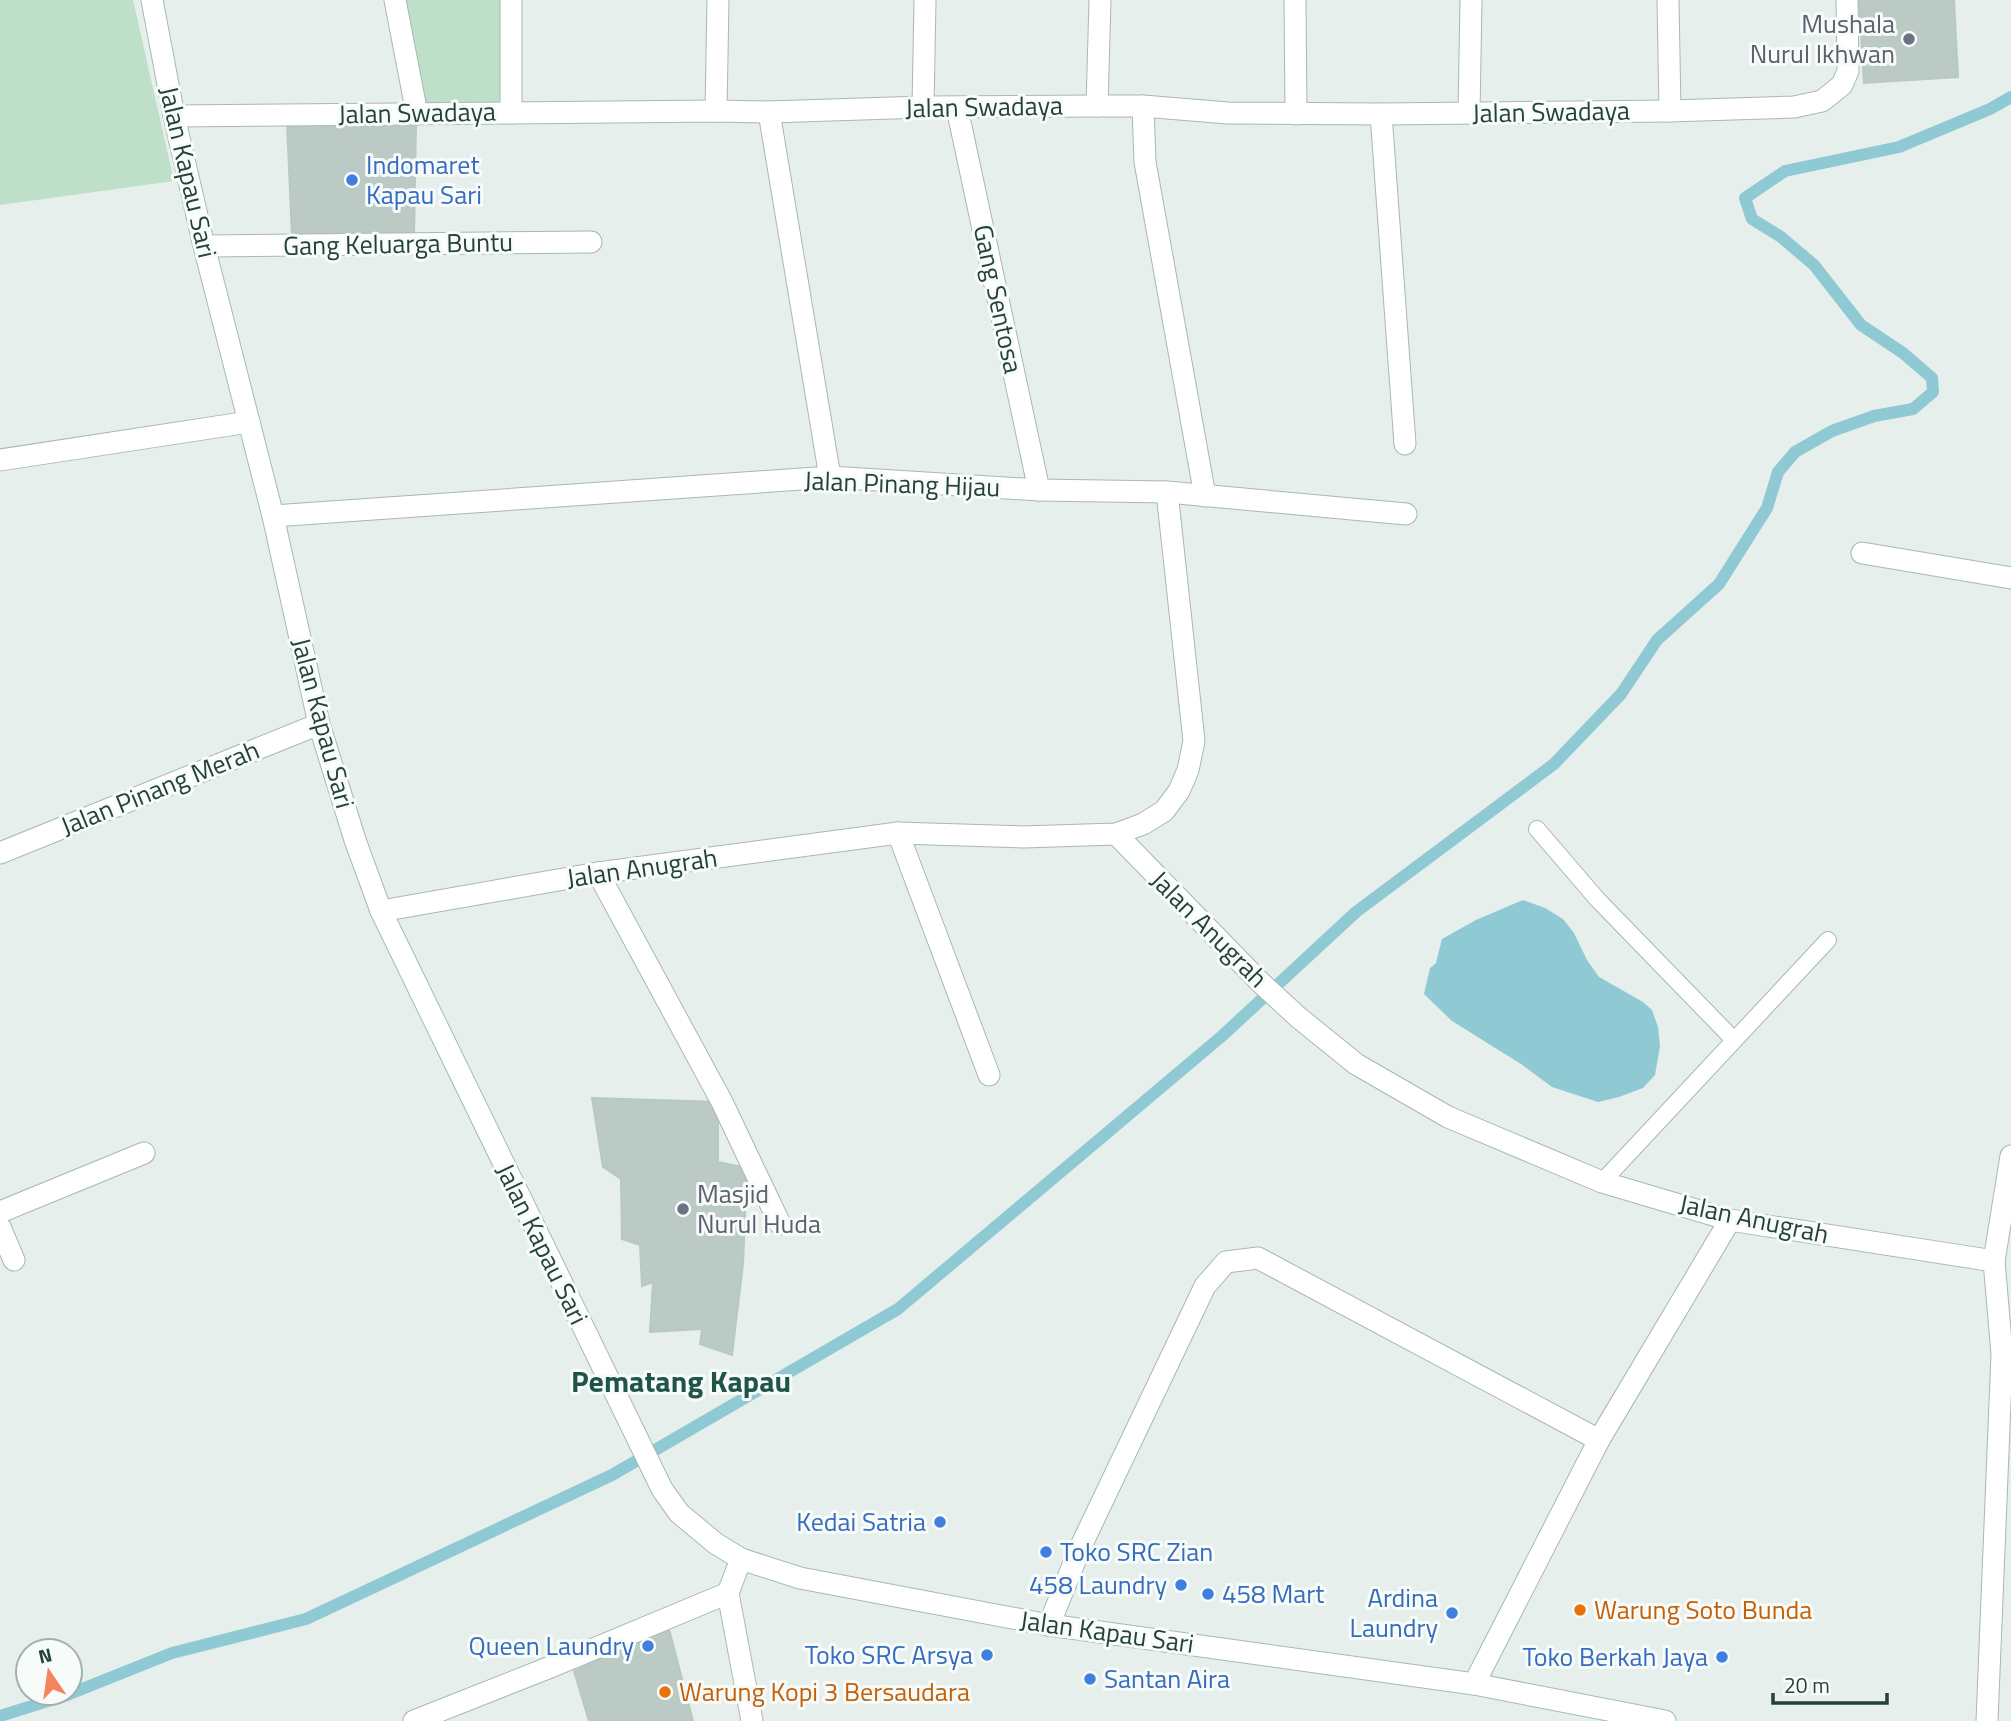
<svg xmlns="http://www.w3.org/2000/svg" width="2011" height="1721" viewBox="0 0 2011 1721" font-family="'Titillium Web',sans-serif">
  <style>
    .green { fill: #bfe0c8 }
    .water { fill: #8ec9d4 }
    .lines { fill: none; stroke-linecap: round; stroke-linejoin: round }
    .stream { stroke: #8ec9d4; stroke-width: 12 }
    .building { fill: #bbcac4; stroke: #b8c9c2; stroke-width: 2 }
    .lane-casing { stroke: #a8b8b2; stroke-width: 18 }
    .street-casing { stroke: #a8b8b2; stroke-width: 23 }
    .secondary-casing { stroke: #a4bbb3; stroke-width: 23 }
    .lane { stroke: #fff; stroke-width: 16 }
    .street { stroke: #fff; stroke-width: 21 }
    .secondary { stroke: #fff; stroke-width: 21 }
    .worship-dot { fill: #6b7280; stroke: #f7fbf9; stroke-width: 2.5 }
    .shop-dot { fill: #3f7fe0; stroke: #f7fbf9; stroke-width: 2.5 }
    .food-dot { fill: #e8710a; stroke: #f7fbf9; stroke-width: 2.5 }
    .labels { text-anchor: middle; stroke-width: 6; stroke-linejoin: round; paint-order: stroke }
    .worship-label { font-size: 26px; fill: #5b616d; stroke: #f7fbf9; text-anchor: end }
    .street-label { font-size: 26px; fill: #24423a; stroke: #f7fbf9 }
    .shop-label { font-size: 26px; fill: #366cbe; stroke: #f7fbf9; text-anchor: end }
    .food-label { font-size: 26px; fill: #c56008; stroke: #f7fbf9; text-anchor: start }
    .quarter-label { font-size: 30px; font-weight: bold; fill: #1f5548; stroke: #f7fbf9 }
  </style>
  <rect width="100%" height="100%" fill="#e6efeb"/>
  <g class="green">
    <polygon points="0,0 133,0 174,181 0,205"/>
    <polygon points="395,0 511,0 511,113 417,114"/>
  </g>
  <polygon class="water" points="1523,900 1545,908 1563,919 1574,933 1587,960 1599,977 1643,1002 1652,1010 1658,1027 1660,1046 1655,1075 1643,1088 1619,1097 1598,1102 1552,1087 1521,1064 1452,1021 1424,994 1430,968 1436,963 1442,939 1476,920"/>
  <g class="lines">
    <polyline class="stream" points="0,1716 67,1695 172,1653 306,1619 612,1475 898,1309 1222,1036 1356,912 1554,764 1621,694 1657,640 1719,584 1767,508 1778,472 1795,452 1832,431 1874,416 1913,409 1933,392 1932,378 1903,353 1861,325 1814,265 1781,237 1752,219 1745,198 1785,171 1899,147 1990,109 2011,97"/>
  </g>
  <g class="building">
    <polygon points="1859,0 1954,0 1958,77 1864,83"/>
    <polygon points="287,123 416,124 414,238 292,236"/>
    <polygon points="592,1098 718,1102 718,1162 747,1168 743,1264 732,1355 700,1344 702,1329 650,1332 653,1282 642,1286 640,1245 622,1239 621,1179 603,1167"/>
    <polygon points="669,1629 693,1721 589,1721 574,1671"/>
  </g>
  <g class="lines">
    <defs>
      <g id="lane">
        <polyline points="1537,829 1597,899 1734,1040"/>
        <polyline points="1602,1182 1828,940"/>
      </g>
      <g id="street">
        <polyline points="395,0 417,114"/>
        <polyline points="511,0 511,113"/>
        <polyline points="1295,0 1296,114"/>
        <polyline points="1668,0 1670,111"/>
        <polyline points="1097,106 1100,0"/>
        <polyline points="1143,106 1145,162 1205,496"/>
        <polyline points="923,107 925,0"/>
        <polyline points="957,108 1039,490"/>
        <polyline points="716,111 718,0"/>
        <polyline points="769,112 830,477"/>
        <polyline points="1469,113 1471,0"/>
        <polyline points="1381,114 1405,444"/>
        <polyline points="174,116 716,111 769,112 923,107 1097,106 1143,106 1228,113 1381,114 1670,111 1794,107 1822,101 1842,85 1848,71 1847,0"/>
        <polyline points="204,246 591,242"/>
        <polyline points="0,460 249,422"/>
        <polyline points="273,516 830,477 1039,490 1167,492 1406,514"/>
        <polyline points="1862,553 2011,578"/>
        <polyline points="898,833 989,1075"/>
        <polyline points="1116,834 1260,982 1298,1017 1356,1064 1448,1117 1602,1182 1730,1220 1994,1261"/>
        <polyline points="598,873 722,1102 780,1224"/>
        <polyline points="381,911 598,873 898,833 1023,837 1116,834 1143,824 1164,811 1179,791 1188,770 1194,741 1167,492"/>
        <polyline points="0,1212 144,1153"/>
        <polyline points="0,1227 14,1260"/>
        <polyline points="741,1559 728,1593 752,1721"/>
        <polyline points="1049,1625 1080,1548 1205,1286 1226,1262 1258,1258 1599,1440"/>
        <polyline points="1474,1684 1599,1440 1730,1220"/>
        <polyline points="414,1721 548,1668 728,1593"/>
        <polyline points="1987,1721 2002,1354 1994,1261 2011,1156"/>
      </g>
      <g id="secondary">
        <polyline points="152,0 174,116 204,246 273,516 319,724 355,840 381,911 662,1489 679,1513 715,1543 741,1559 800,1578 1049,1625 1474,1684 1665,1721"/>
        <polyline points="0,853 319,724"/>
      </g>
    </defs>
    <use href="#lane" class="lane-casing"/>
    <use href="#street" class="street-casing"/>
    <use href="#secondary" class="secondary-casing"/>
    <use href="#lane" class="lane"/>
    <use href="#street" class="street"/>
    <use href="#secondary" class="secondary"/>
  </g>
  <g class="worship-dot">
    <circle cx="1909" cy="39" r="7"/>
    <circle cx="683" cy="1209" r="7"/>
  </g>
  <g class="shop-dot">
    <circle cx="352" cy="180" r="7"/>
    <circle cx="940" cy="1522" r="7"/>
    <circle cx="1046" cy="1552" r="7"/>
    <circle cx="1181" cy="1585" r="7"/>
    <circle cx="1208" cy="1594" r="7"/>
    <circle cx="1452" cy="1613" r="7"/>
    <circle cx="648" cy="1646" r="7"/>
    <circle cx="987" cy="1655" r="7"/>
    <circle cx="1722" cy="1657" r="7"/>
    <circle cx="1090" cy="1679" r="7"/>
  </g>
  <g class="food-dot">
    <circle cx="1580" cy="1610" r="7"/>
    <circle cx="665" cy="1692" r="7"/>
  </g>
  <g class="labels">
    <g class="worship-label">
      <text x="1895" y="33">Mushala<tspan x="1895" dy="30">Nurul Ikhwan</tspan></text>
      <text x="697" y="1203" text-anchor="start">Masjid<tspan x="697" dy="30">Nurul Huda</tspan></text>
    </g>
    <g class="street-label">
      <text transform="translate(984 107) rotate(-1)" y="9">Jalan Swadaya</text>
      <text transform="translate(1551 112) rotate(-1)" y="9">Jalan Swadaya</text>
      <text transform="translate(417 113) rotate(-1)" y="9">Jalan Swadaya</text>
      <text transform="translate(188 172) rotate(77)" y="9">Jalan Kapau Sari</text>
      <text transform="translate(398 244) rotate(-1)" y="9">Gang Keluarga Buntu</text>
      <text transform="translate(998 299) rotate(78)" y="9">Gang Sentosa</text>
      <text transform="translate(902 484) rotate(2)" y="9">Jalan Pinang Hijau</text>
      <text transform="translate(323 723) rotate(75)" y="9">Jalan Kapau Sari</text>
      <text transform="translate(160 788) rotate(-22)" y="9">Jalan Pinang Merah</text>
      <text transform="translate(642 868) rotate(-8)" y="9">Jalan Anugrah</text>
      <text transform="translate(1209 929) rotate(45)" y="9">Jalan Anugrah</text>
      <text transform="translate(1754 1219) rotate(12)" y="9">Jalan Anugrah</text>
      <text transform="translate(542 1244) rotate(64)" y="9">Jalan Kapau Sari</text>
      <text transform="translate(1107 1632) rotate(8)" y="9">Jalan Kapau Sari</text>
    </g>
    <g class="shop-label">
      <text x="366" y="174" text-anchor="start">Indomaret<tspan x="366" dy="30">Kapau Sari</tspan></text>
      <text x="926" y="1531">Kedai Satria</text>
      <text x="1060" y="1561" text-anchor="start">Toko SRC Zian</text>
      <text x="1167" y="1594">458 Laundry</text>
      <text x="1222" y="1603" text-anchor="start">458 Mart</text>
      <text x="1438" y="1607">Ardina<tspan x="1438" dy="30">Laundry</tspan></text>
      <text x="634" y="1655">Queen Laundry</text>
      <text x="973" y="1664">Toko SRC Arsya</text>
      <text x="1708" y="1666">Toko Berkah Jaya</text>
      <text x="1104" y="1688" text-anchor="start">Santan Aira</text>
    </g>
    <g class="food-label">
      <text x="1594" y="1619">Warung Soto Bunda</text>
      <text x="679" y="1701">Warung Kopi 3 Bersaudara</text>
    </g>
    <g class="quarter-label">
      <text x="681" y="1392">Pematang Kapau</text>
    </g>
  </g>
  <g transform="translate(49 1672) rotate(347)"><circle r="33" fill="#f7fbf9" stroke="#a3b1ad" stroke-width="2"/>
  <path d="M0-5L12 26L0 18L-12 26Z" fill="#f4845f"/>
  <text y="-10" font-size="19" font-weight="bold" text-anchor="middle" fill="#24423a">N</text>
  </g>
  <path d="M1773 1693v10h114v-10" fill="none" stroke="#24423a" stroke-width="3.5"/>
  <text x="1784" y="1693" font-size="21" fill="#24423a" stroke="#f7fbf9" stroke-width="5" paint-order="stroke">20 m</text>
</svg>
